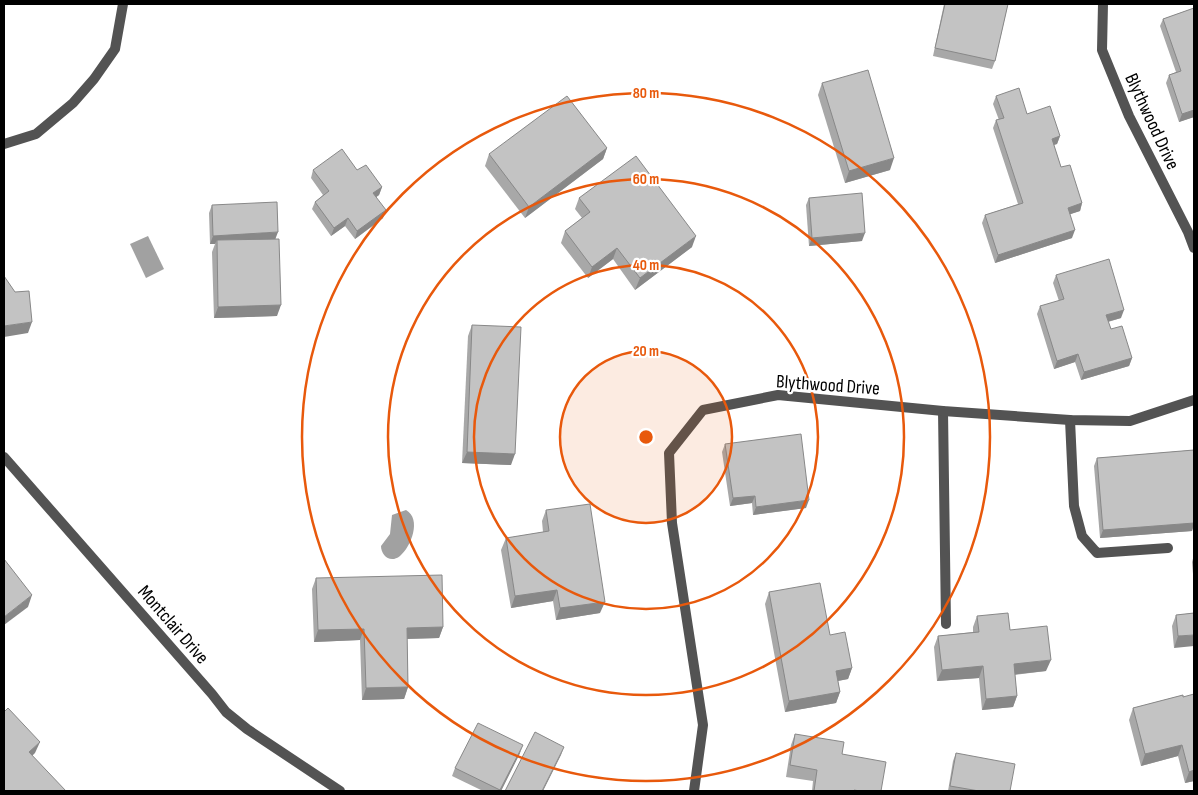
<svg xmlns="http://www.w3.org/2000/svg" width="1198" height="795" viewBox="0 0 1198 795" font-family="'Sofia Sans Condensed',sans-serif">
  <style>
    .water { fill: #a1a1a1 }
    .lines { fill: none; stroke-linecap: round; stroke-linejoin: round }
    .service { stroke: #535353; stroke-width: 10 }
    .minor { stroke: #535353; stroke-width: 10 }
    .wall { fill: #a8a8a8 }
    .shaded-wall { fill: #888 }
    .building { fill: #c3c3c3; stroke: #888 }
    .ring { fill: none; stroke: #e8590c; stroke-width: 2.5 }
    .labels { text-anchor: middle; stroke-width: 4.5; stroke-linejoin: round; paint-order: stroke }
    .street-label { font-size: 19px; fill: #000; stroke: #fff }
    .centre { fill: #e8590c; stroke: #fff; stroke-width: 2.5 }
    .ring-label { font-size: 15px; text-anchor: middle; font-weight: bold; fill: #e8590c; stroke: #fff; stroke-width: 4.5; stroke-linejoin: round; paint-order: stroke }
  </style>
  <rect width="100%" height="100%" fill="#fff"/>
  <g class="water">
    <polygon points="148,236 164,269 146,278 130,244"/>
    <path d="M406 510C422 519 411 547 400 556 390 564 381 555 381 546L390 534 392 515Z"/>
  </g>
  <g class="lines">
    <g class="service">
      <polyline points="943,411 946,624"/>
      <polyline points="1070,420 1074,506 1082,536 1097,553 1168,548"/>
    </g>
    <g class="minor">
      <polyline points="1103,4 1102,50 1129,116 1188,232 1194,248"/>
      <polyline points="4,144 36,134 73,103 94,79 115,49 123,4"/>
      <polyline points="4,457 212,694 226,712 247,729 340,791"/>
      <polyline points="694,791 703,725 672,523 669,453 703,410 778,395 943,411 1070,420 1130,421 1194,400"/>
    </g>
  </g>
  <g class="wall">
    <polygon points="944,4 1008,4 995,61 992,69 933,56"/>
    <polygon points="1194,8 1194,117 1179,122 1166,83 1169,75 1176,72 1160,26 1163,19"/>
    <polygon points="822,83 890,170 845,183 818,95"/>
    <polygon points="996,96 1027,114 1060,136 1057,144 1054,145 1061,167 1082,203 1080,211 1070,214 1072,238 995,263 982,223 985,215 1018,204 993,128 996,120 999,120 993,104"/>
    <polygon points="607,148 603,159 525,218 485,166 489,154"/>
    <polygon points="313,170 357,170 382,187 379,195 376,197 383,218 355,239 345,226 331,236 312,209 315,202 323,195 311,178"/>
    <polygon points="579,198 692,247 635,290 613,259 588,278 561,243 565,231 582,218 575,209"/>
    <polygon points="809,198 862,241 809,246 806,205"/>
    <polygon points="212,205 276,239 277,316 214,318 212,252 215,244 210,244 209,213"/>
    <polygon points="1056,275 1121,318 1108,322 1111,329 1132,358 1129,366 1081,380 1075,362 1054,369 1037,314 1040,306 1059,301 1053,283"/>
    <polygon points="472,325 511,465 462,463 468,336"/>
    <polygon points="725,444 806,508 753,515 752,503 730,506 722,452"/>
    <polygon points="1194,450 1194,525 1192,531 1100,538 1094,466 1097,458"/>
    <polygon points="546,510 600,613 556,620 553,601 511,608 501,550 506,538 543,532 542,521"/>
    <polygon points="1194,555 1194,586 1192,562"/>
    <polygon points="316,578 443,627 439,638 407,639 408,687 404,699 362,700 360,640 314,642 312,589"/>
    <polygon points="769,592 830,635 852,668 848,679 838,681 840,692 836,703 785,712 765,604"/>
    <polygon points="1194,613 1174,648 1172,626 1176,615"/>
    <polygon points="977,616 1010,630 1046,671 1015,675 1017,696 1013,707 982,710 979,678 937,681 934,647 938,636 973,632 973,627"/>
    <polygon points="1183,695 1194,781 1185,783 1178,756 1141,766 1129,720 1133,708"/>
    <polygon points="795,734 842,754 881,791 812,791 813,781 786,777 791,745"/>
    <polygon points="520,753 501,791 483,791 452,776 455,768"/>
    <polygon points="956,753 1010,791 948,791 953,761"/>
  </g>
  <g class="shaded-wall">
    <polygon points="1194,110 1194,117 1179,122 1182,114"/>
    <polygon points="1060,136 1057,144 1049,146 1052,139"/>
    <polygon points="607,148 603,159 525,218 529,207"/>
    <polygon points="894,158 890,170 845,183 849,171"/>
    <polygon points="382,187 379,195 371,201 373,193"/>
    <polygon points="1082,203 1080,211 1065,216 1068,208"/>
    <polygon points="386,210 383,218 355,239 357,231"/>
    <polygon points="348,218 345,226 331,236 334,228"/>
    <polygon points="1075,230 1072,238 995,263 998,255"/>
    <polygon points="278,232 275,240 217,240 215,244 210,244 213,236"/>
    <polygon points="865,233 862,241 809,246 812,238"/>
    <polygon points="696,236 692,247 635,290 640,278"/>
    <polygon points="617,248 613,259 588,278 592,267"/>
    <polygon points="281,305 277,316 214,318 218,307"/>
    <polygon points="1124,310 1121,318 1103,323 1106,315"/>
    <polygon points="32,322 28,333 4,337 4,326"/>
    <polygon points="1078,354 1075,362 1054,369 1057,361"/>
    <polygon points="1132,358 1129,366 1081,380 1084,372"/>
    <polygon points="467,452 515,454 511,465 462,463"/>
    <polygon points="755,496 752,503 730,506 733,498"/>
    <polygon points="809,500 806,508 753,515 756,507"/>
    <polygon points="1194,523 1192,531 1100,538 1103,530"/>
    <polygon points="557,590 553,601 511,608 515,596"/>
    <polygon points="32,595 28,607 4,625 4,617"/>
    <polygon points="605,602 600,613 556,620 560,608"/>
    <polygon points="443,627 439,638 403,639 407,628"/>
    <polygon points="364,629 360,640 314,642 318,630"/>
    <polygon points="1194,635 1194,646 1174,648 1178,636"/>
    <polygon points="1051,660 1046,671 1010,675 1014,664"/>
    <polygon points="983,666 979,678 937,681 942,670"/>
    <polygon points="852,668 848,679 832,682 836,671"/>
    <polygon points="408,687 404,699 362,700 366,688"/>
    <polygon points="840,692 836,703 785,712 789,701"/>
    <polygon points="1017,696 1013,707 982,710 986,699"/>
    <polygon points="40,742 35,753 25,763 29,752"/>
    <polygon points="523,745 520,753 501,791 500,791"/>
    <polygon points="1182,745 1178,756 1141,766 1145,754"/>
    <polygon points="564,747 561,755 543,791 542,791"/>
    <polygon points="1194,770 1194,781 1185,783 1189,772"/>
  </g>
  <g class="building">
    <polygon points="945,4 1008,4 995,61 935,48"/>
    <polygon points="1194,8 1194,110 1182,114 1169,75 1181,71 1163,19"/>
    <polygon points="868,70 894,158 849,171 822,83"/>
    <polygon points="1019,88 1027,114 1050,106 1060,136 1052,139 1061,167 1070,165 1082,203 1068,208 1075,230 998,255 985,215 1023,203 996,120 1004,118 996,96"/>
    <polygon points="567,96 607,148 529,207 489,154"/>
    <polygon points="342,149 357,170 366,165 382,187 373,193 386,210 357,231 348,218 334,228 315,202 329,191 313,170"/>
    <polygon points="636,156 696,236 640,278 617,248 592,267 565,231 590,212 579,198"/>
    <polygon points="862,193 865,233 812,238 809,198"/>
    <polygon points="277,202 278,232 213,236 212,205"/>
    <polygon points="279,239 281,305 218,307 217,240"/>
    <polygon points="1109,259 1124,310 1106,315 1111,329 1122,326 1132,358 1084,372 1078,354 1057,361 1040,306 1064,299 1056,275"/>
    <polygon points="4,276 15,292 29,291 32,322 4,326"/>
    <polygon points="472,325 521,327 515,454 467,452"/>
    <polygon points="801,434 809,500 756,507 755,496 733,498 725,444"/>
    <polygon points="1194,450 1194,523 1103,530 1097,458"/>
    <polygon points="590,504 605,602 560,608 557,590 515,596 506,538 549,531 546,510"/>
    <polygon points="4,559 32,595 4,617"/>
    <polygon points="442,575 443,627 407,628 408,687 366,688 364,629 318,630 316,578"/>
    <polygon points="820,583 830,635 845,632 852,668 836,671 840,692 789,701 769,592"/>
    <polygon points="1008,613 1010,630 1047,626 1051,660 1014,664 1017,696 986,699 983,666 942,670 938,636 979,632 977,616"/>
    <polygon points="1194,613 1194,635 1178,636 1176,615"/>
    <polygon points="1194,694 1194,770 1189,772 1182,745 1145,754 1133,708 1183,695 1183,697"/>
    <polygon points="8,708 40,742 29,752 66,791 5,791 4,790 4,712"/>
    <polygon points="478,723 523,745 500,790 455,768"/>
    <polygon points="535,732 564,747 542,791 505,791"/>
    <polygon points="795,734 844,742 842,754 886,762 881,791 860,791 854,790 854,791 814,791 817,770 790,765"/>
    <polygon points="956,753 1015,764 1010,791 979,791 950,786"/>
  </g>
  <circle cx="646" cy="437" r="86" fill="#e8590c" fill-opacity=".12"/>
  <g class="ring">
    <circle cx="646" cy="437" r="86"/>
    <circle cx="646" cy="437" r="172"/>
    <circle cx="646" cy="437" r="258"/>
    <circle cx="646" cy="437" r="344"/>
  </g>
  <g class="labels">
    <g class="street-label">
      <text transform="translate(1153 121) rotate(65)" y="7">Blythwood Drive</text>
      <text transform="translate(828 384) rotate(4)" y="7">Blythwood Drive</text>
      <text transform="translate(174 624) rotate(49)" y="7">Montclair Drive</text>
    </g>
  </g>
  <circle cx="646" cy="437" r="8" class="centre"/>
  <g class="ring-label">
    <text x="646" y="98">80 m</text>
    <text x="646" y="184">60 m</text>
    <text x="646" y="270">40 m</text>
    <text x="646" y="356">20 m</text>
  </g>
  <rect width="1198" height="795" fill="none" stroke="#000000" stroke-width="10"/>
</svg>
